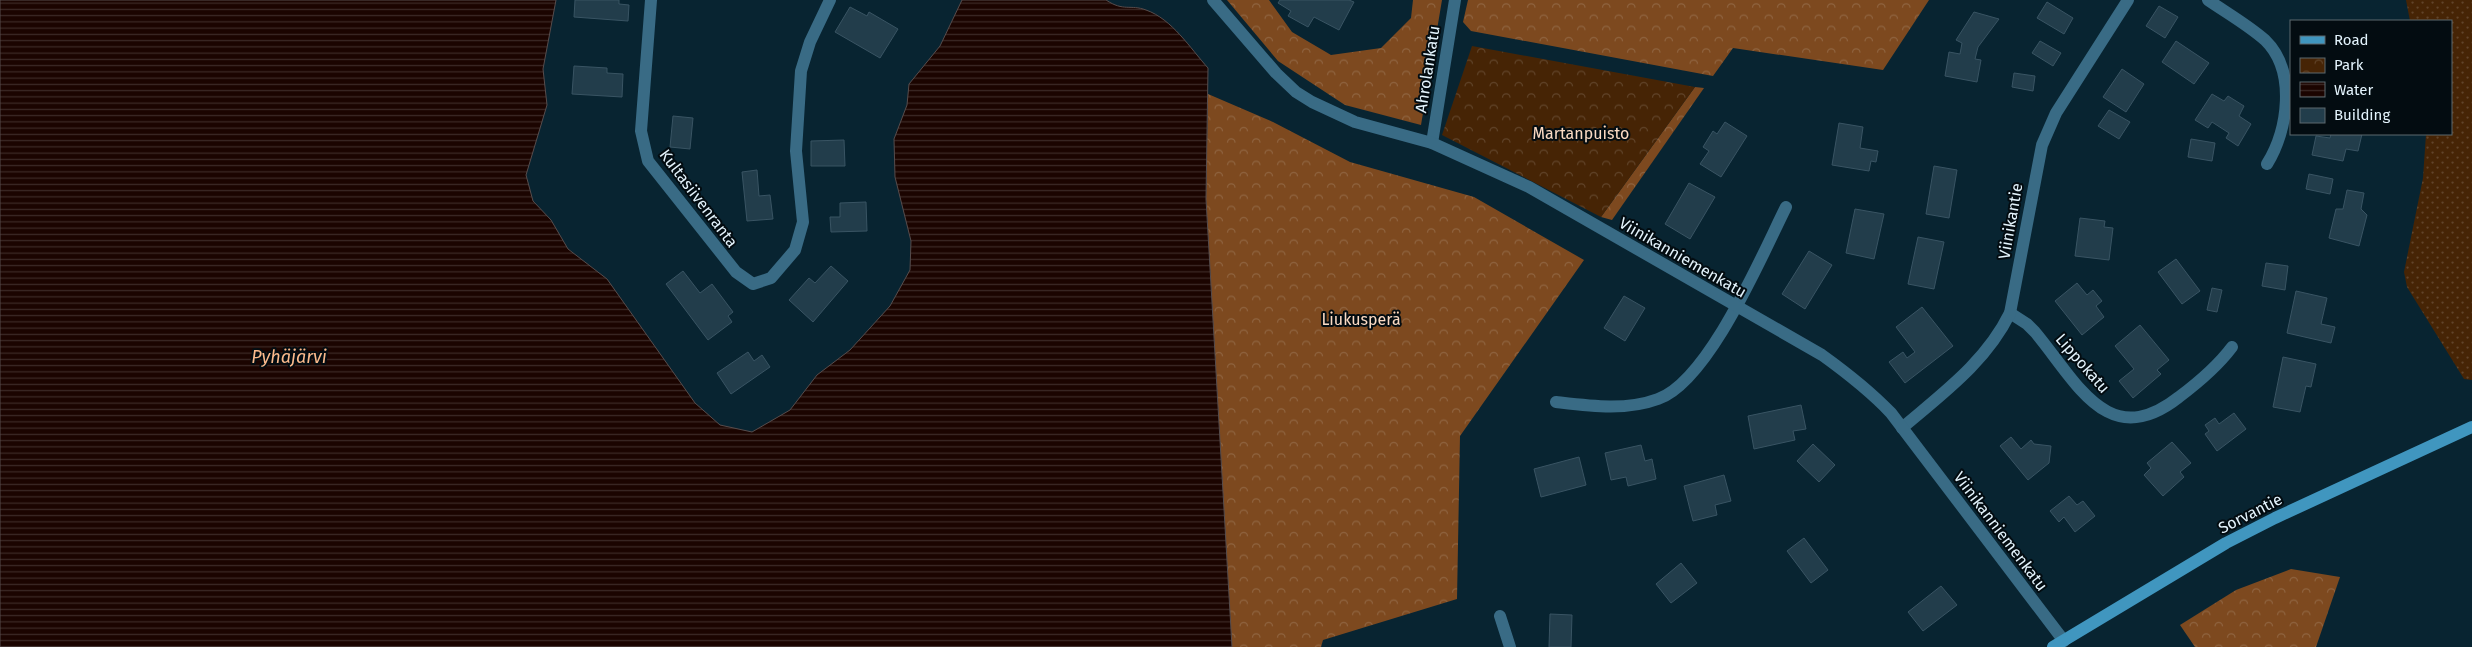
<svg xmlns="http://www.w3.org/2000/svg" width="2472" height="647" viewBox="0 0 2472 647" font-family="'Fira Sans',sans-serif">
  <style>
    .grass { fill: url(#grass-dots) }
    .forest { fill: url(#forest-crowns) }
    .park { fill: url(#park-crowns) }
    .water { fill: url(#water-rules); stroke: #574c4c }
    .building { fill: #223d4b; stroke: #395463 }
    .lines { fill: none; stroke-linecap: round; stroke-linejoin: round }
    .minor { stroke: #396b85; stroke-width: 12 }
    .tertiary { stroke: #396b85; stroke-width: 12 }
    .secondary { stroke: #4096bf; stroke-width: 12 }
    .labels { text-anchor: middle; stroke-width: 4; stroke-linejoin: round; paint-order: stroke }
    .street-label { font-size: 16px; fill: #e4f4fd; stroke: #030c11 }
    .park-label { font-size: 16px; fill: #fcdbc4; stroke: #030c11 }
    .water-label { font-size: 18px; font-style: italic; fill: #fbba8c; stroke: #030c11 }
  </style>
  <defs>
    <pattern id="grass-dots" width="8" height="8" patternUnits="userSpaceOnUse" patternTransform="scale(1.25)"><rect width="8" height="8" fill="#462405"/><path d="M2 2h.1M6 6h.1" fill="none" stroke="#61442a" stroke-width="1.8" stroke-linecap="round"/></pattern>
    <pattern id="forest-crowns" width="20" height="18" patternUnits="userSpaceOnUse" patternTransform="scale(1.25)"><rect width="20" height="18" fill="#7d491f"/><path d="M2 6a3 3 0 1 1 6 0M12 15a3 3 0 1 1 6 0" fill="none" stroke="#8f6440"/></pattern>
    <pattern id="park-crowns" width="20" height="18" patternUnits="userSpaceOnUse" patternTransform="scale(1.25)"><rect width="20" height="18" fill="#462405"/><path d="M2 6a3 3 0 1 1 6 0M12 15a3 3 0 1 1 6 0" fill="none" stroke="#61442a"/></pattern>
    <pattern id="water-rules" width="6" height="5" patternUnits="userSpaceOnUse" patternTransform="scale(1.25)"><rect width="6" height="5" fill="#1b0400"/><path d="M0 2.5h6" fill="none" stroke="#3c2926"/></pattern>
  </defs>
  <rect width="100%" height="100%" fill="#082431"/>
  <polygon class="grass" points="2406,0 2472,0 2472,380 2464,379 2407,287 2404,272 2423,178 2426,134 2451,134 2451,21 2410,21"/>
  <g class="forest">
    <polygon points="1227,0 1269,0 1292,32 1331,55 1381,48 1411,18 1413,0 1442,0 1421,125 1345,105 1278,61"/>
    <polygon points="1468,0 1929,0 1883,70 1733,48 1713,76 1471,31 1463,22"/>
    <polygon points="1695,87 1704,88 1612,220 1601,217"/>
    <polygon points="1208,94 1273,122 1350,162 1474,197 1584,260 1460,436 1457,599 1323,640 1321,647 1232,647 1206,199"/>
    <polygon points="2291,569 2340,577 2316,647 2195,647 2180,625 2236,590"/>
  </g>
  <polygon class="park" points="1472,46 1695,87 1601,217 1442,135"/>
  <path class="water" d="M0 0H556L543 69 547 105 526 175 533 201 551 220 568 249 607 279 695 403 720 425 752 432 790 410 817 375 850 350 890 306 910 270 911 241 895 177 894 139 907 105 909 84 940 46 962 0H1106C1124 12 1130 4 1146 10 1172 19 1190 48 1208 68L1206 199 1232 647H0Z"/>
  <g class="building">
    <polygon points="575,0 619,0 619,4 629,5 628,21 574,17"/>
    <polygon points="1280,0 1349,0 1354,2 1339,30 1314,17 1308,27 1288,16 1291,11 1278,3"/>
    <polygon points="2047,2 2073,18 2064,34 2037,18"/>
    <polygon points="2159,6 2178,17 2165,38 2146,26"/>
    <polygon points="850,7 867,16 869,12 898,29 880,58 835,32"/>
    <polygon points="1974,12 1999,19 1978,47 1975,59 1981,60 1977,82 1945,76 1949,52 1960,54 1962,43 1956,40"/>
    <polygon points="2040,41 2061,53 2053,66 2032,53"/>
    <polygon points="2176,41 2209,63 2194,84 2162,62"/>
    <polygon points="574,66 607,68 607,73 623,74 622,97 572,94"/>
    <polygon points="2122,69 2144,84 2126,112 2103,97"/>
    <polygon points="2014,73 2035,76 2033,91 2012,87"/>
    <polygon points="2212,94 2224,101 2228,96 2244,106 2239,116 2251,124 2238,146 2226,138 2229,133 2212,122 2208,128 2195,120"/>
    <polygon points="2109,110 2130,122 2119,139 2098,126"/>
    <polygon points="673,116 693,118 690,149 670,147"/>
    <polygon points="1725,122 1747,136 1721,177 1700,164 1709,151 1703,147 1713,131 1717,134"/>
    <polygon points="1839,123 1863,127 1860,148 1878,151 1876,162 1871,161 1869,171 1832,165"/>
    <polygon points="2331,134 2362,134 2358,151 2346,149 2343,161 2312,155 2316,136 2330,138"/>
    <polygon points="2191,139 2215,143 2212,161 2188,157"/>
    <polygon points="844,140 845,166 811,166 811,141"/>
    <polygon points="1934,166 1957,170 1949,218 1926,214"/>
    <polygon points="757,170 759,196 770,195 773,219 747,221 742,172"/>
    <polygon points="2309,174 2333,179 2330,194 2306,189"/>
    <polygon points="1689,183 1715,197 1690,239 1665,224"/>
    <polygon points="2347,190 2364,193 2361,209 2367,215 2359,246 2329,238 2336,209 2343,209"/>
    <polygon points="866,202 867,231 831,232 830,217 840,217 840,203"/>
    <polygon points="1855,209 1884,214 1874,259 1846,253"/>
    <polygon points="2080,218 2105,221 2104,227 2113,228 2109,260 2075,256"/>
    <polygon points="1918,237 1944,242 1934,289 1908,284"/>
    <polygon points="1809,251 1832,265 1805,309 1782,294"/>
    <polygon points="2176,259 2200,291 2182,304 2158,272"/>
    <polygon points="2266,263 2288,266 2285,290 2262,286"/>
    <polygon points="831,266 848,281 813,322 789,300 809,278 815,283"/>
    <polygon points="683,271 700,293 712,284 733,312 728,316 732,322 708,340 666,284"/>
    <polygon points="2077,283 2087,295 2093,290 2102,301 2096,306 2104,317 2082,335 2055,301"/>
    <polygon points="2212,288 2222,290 2217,312 2207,310"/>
    <polygon points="2296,291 2327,298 2321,324 2335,327 2331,343 2287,333"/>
    <polygon points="1624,296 1645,308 1625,341 1604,328"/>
    <polygon points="1922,307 1953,346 1905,383 1889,362 1903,352 1907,358 1915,352 1896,327"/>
    <polygon points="2140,325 2169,360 2157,370 2161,374 2133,398 2119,381 2134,369 2115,346"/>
    <polygon points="748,352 754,361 762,355 770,367 731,394 717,373"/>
    <polygon points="2283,357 2316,364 2311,387 2306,386 2300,412 2273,407"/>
    <polygon points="1801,405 1806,429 1793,431 1795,440 1754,449 1748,416"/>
    <polygon points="2234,413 2246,429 2217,451 2205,434 2209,431 2205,425 2215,418 2219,424"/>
    <polygon points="2011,437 2021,449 2031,440 2034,444 2051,446 2049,463 2028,480 2000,446"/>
    <polygon points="2172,442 2191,463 2180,472 2184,477 2163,496 2144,475 2151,468 2147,463"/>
    <polygon points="1813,444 1835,465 1819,482 1797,461"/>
    <polygon points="1641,445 1645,461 1652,459 1656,479 1628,486 1626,477 1611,480 1605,453"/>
    <polygon points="1579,457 1586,485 1541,497 1534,469"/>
    <polygon points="1724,475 1731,501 1715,505 1717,515 1693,521 1684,486"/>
    <polygon points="2069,496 2077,505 2083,501 2095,516 2075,532 2064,517 2059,522 2050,511"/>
    <polygon points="1804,538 1828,570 1811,583 1787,551"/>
    <polygon points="1681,563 1697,583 1671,603 1656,584"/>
    <polygon points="1941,586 1957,605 1923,631 1908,612"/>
    <polygon points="1550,614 1572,615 1571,647 1549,647"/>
  </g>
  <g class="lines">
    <g class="minor">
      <polyline points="651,0 641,131 648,161 736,272 753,284 771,278 795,250 803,222 796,151 801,71 810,42 830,0"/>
      <path d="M2208 0C2227 13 2248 25 2265 40 2297 71 2288 130 2267 164"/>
      <polyline points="1432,143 1455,0"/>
      <path d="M2010 313 2027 324 2035 332C2077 382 2108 453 2179 397 2199 382 2217 367 2232 347"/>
      <path d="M1556 402C1590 406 1626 411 1658 399 1709 381 1762 255 1786 207"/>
      <path d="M1902 428C1943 393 1986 362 2010 313L2042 145 2056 113 2128 0"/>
      <polyline points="1500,616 1510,647"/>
    </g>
    <path class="tertiary" d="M1213 0 1276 73 1296 92 1312 102 1355 122 1432 143 1529 187 1822 355C1847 373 1870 391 1891 413L2064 641"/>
    <polyline class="secondary" points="2053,647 2226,543 2275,518 2472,427"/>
  </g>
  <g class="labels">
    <g class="street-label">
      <text transform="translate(1427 69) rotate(-81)" y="6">Ahrolankatu</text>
      <text transform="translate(699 198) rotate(53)" y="6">Kultasiivenranta</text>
      <text transform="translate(2010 221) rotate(-80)" y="6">Viinikantie</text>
      <text transform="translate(1683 257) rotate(30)" y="6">Viinikanniemenkatu</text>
      <text transform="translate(2083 363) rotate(49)" y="6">Lippokatu</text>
      <text transform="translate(2250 513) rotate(-27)" y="6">Sorvantie</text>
      <text transform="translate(2001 531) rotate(53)" y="6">Viinikanniemenkatu</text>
    </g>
    <g class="park-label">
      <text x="1581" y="139">Martanpuisto</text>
      <text x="1361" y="325">Liukusperä</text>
    </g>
    <g class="water-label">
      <text x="289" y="363">Pyhäjärvi</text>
    </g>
  </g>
  <rect x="2290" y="20" width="162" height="115" fill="#030c11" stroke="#5d696f"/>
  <rect x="2300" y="36" width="25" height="8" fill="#4096bf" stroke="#5d696f"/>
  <text x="2334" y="45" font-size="15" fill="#e4f4fd">Road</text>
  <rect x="2300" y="58" width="25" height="15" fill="url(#park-crowns)" stroke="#5d696f"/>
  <text x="2334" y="70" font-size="15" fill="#e4f4fd">Park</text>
  <rect x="2300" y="82" width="25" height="15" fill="url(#water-rules)" stroke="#5d696f"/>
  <text x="2334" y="95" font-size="15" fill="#e4f4fd">Water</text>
  <rect x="2300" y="108" width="25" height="15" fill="#223d4b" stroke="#5d696f"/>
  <text x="2334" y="120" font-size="15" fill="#e4f4fd">Building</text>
</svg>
